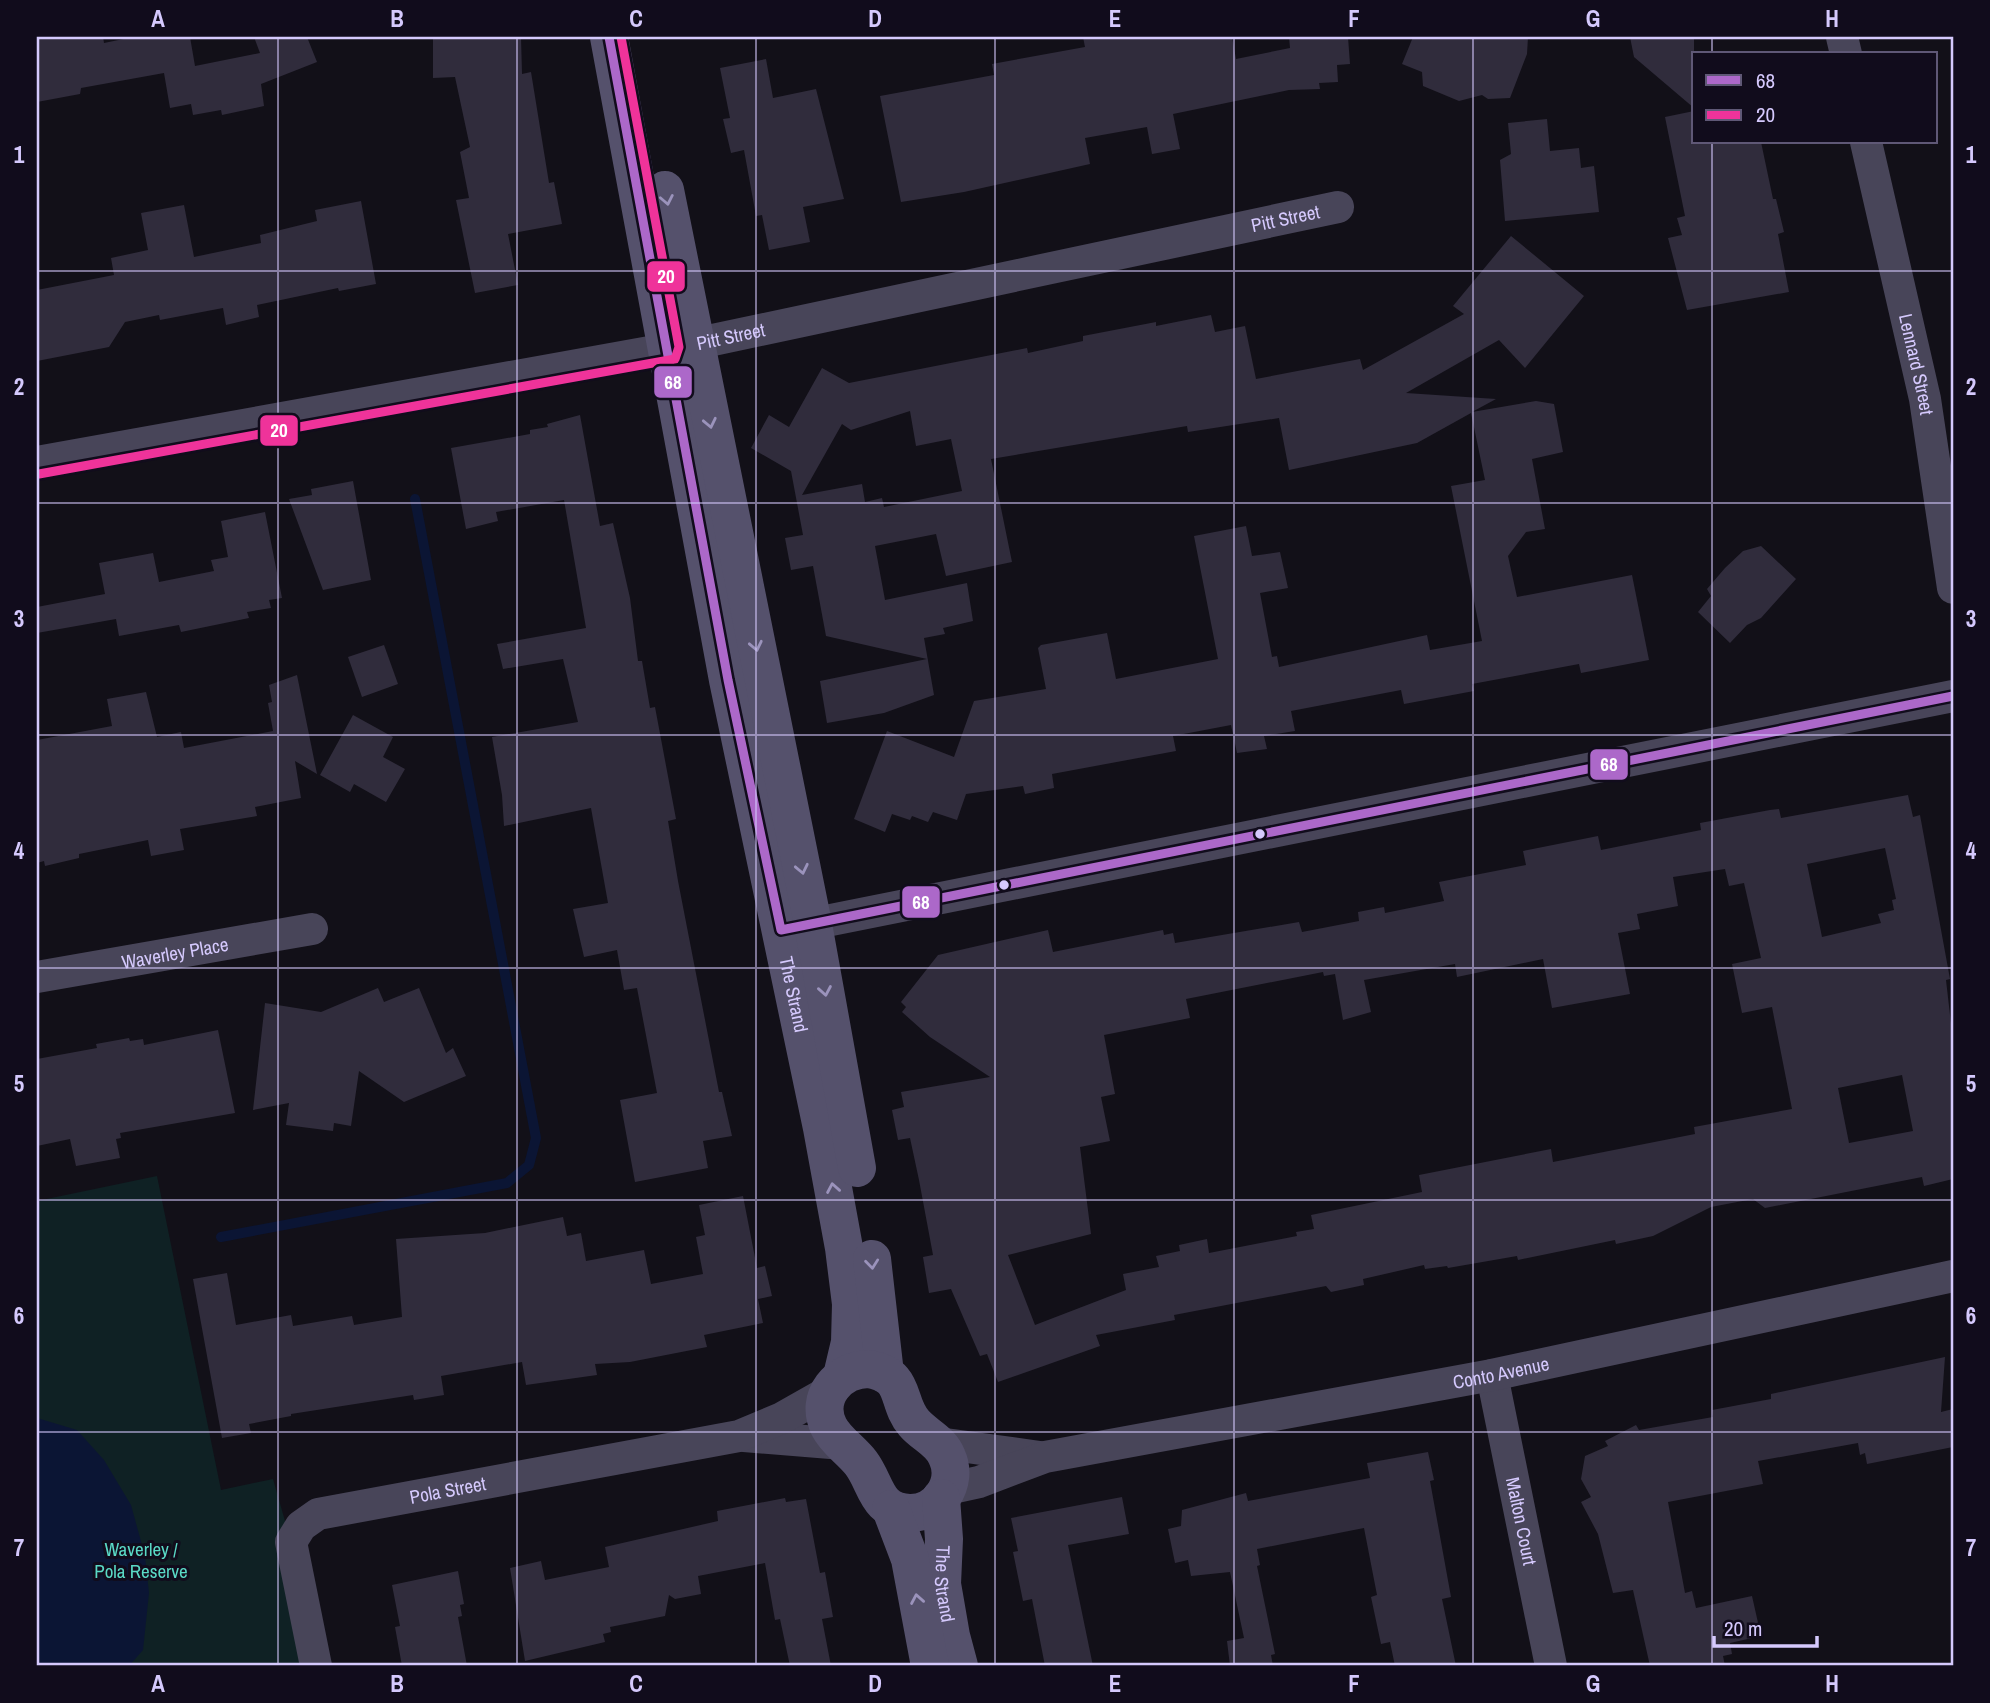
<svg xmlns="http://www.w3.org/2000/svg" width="1990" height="1703" viewBox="0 0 1990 1703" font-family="'Archivo Narrow',sans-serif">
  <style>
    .green { fill: #0f2124 }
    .water { fill: #0b1534 }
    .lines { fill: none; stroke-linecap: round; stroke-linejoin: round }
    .stream { stroke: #0b1534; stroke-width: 10 }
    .building { fill: #302c3c; fill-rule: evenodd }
    .street { stroke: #484559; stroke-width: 32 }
    .secondary { stroke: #55516c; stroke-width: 38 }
    .bus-1-casing { stroke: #110c1c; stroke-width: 14 }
    .bus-2-casing { stroke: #110c1c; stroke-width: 14 }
    .bus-1 { stroke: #ac68c9; stroke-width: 9 }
    .bus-2 { stroke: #ef339a; stroke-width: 9 }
    .oneway { stroke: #9b93bc }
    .grid { fill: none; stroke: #d5c9fd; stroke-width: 2; stroke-opacity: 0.55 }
    .bus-dot { fill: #d5c9fd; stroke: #110c1c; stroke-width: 2.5 }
    .labels { text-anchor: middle; stroke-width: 6; stroke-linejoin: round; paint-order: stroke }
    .street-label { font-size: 19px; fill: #d5c9fd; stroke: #110c1c }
    .park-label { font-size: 19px; fill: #5ad9c6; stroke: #110c1c }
    .line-badge { stroke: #110c1c; stroke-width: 2.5 }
    .badge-label { font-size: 19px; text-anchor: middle; font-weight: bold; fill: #fff }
    .neatline { fill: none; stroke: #d5c9fd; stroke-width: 2.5 }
    .grid-label { font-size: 23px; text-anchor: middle; font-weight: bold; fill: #d5c9fd }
  </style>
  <rect width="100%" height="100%" fill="#121018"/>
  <polygon class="green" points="157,1176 221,1490 273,1479 291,1542 316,1666 37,1666 37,1201"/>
  <polygon class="water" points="37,1418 77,1430 104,1460 131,1505 145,1556 149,1593 143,1650 129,1666 37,1666"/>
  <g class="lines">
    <polyline class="stream" points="221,1237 507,1183 529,1165 536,1138 415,499"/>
  </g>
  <g class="building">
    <polygon points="37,37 103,37 104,43 133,37 190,37 195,66 260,53 254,37 307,37 317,62 261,84 264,106 222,115 221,110 193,115 191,104 170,108 164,73 81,88 80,94 37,102"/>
    <polygon points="433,37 521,37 522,74 531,72 549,183 554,182 562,224 508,234 518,285 475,293 456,200 469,198 460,152 470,147 455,77 433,78"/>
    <polygon points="1083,37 1232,37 1236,59 1290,48 1289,37 1348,37 1350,64 1337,65 1338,82 1319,83 1320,89 1289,90 1173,114 1180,149 1152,154 1147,127 1085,138 1090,164 964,192 901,202 880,96 994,75 992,64 1085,47"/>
    <polygon points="1413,37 1528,37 1527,54 1510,98 1488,99 1482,95 1459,101 1423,86 1422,72 1402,64"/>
    <polygon points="1630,37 1694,37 1694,108 1634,57"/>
    <polygon points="766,59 773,98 816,89 844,199 803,207 810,242 769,250 762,215 756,216 744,150 731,153 723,119 730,118 720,68"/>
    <polygon points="1694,111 1694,142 1761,142 1773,199 1776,199 1784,232 1778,234 1789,292 1687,310 1668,238 1682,235 1677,218 1685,216 1665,117"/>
    <polygon points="1547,119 1550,151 1579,148 1581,168 1594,166 1599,212 1505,221 1500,160 1511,154 1508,123"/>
    <polygon points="361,201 376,284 339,291 338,288 257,305 259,317 226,325 223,308 160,320 159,315 125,322 109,347 37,361 37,290 114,275 111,258 148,250 141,213 184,205 194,257 261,243 260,235 317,221 315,210"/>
    <path d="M1511 236 1584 296 1525 368 1499 340 1406 393 1496 399 1472 412 1536 401 1554 404 1563 452 1532 459 1545 529 1526 532 1508 556 1517 597 1632 575 1649 660 1581 673 1579 664 1472 684 1474 691 1404 704 1401 690 1291 711 1295 731 1264 736 1267 749 1237 753 1231 725 1173 736 1176 751 1052 774 1054 788 1025 794 1023 786 966 794 957 820 933 812 928 822 912 816 910 820 892 814 885 832 854 819 887 731 954 757 974 701 1046 689 1038 648 1041 645 1107 633 1116 679 1218 659 1194 536 1246 526 1252 556 1280 552 1288 588 1260 593 1272 657 1277 656 1279 667 1427 635 1430 650 1482 641 1451 486 1485 480 1471 413 1417 443 1289 470 1279 418 1188 432 1187 426 991 459 1012 562 946 576 936 534 875 546 885 600 967 583 973 621 943 628 945 634 924 638 934 695 884 713 827 723 820 681 927 659 826 636 813 566 791 570 785 538 803 535 791 471 751 448 769 415 789 427 822 368 849 383 1027 348 1028 353 1083 341V336L1156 322V326L1211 315 1215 332 1245 326 1256 379 1360 359 1363 370 1464 314 1453 306ZM910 411 916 446 951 439 962 491 884 507 882 498 865 502 862 484 802 495 842 424 851 430Z"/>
    <polygon points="580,415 600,526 613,523 630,598 638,661 642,661 650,708 655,707 676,819 668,821 678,881 719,1092 722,1092 732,1136 703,1141 708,1168 635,1182 620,1100 657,1093 637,988 624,990 617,950 584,957 573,909 608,903 591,808 504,826 502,795 492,737 578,722 563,659 503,669 497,644 586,628 564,500 496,512 498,521 466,529 451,448 530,434 530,430 548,427 547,424"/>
    <polygon points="353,481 371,580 323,590 289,499 312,495 311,489"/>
    <polygon points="265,512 282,598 269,600 271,608 247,612 249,618 181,632 179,625 119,636 116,619 37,633 37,607 105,594 99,563 153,553 159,582 214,571 211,560 228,557 221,521"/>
    <polygon points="1761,546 1796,579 1761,618 1747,625 1730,643 1698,612 1711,596 1707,589 1725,568 1743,551"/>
    <polygon points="384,645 398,684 362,697 348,657"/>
    <polygon points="297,675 317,774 295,761 301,798 255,807 257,816 180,829 184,850 151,856 148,840 79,854 79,858 45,866 44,861 37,863 37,740 112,726 107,699 146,692 157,737 181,732 184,748 273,731 268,703 272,702 269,685"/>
    <polygon points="353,715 393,737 383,757 405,769 386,802 354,784 350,792 320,775"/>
    <path d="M1908 795 1913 817 1920 815 1950 979 1946 980 1953 1041V1179L1924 1186 1922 1177 1765 1208 1753 1199 1711 1207 1653 1236 1616 1244 1615 1240 1518 1260 1517 1256 1448 1268 1447 1266 1425 1269 1424 1265 1363 1279 1364 1285 1331 1292 1326 1286 1174 1315 1175 1320 1096 1335 1100 1346 998 1382 987 1354 980 1356 951 1289 929 1293 923 1257 933 1255 919 1180 910 1138 898 1140 892 1110 904 1107 901 1092 990 1077 930 1037 902 1012 906 1007 901 1002 938 955 1048 930 1053 952 1163 930 1164 935 1173 933 1175 943 1299 922 1302 932 1359 921 1358 912 1384 907 1385 913 1444 901 1439 882 1526 865 1523 851 1598 836 1601 850 1701 830 1700 823 1770 810 1779 809 1781 818ZM1885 848 1896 899 1892 900 1894 910 1878 914 1881 923 1822 937 1807 864ZM1725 869 1729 886 1744 883 1761 958 1732 964 1742 1013 1772 1007 1792 1109 1694 1127 1695 1134 1553 1162 1551 1149 1419 1175 1422 1192 1311 1215 1314 1229 1296 1232 1297 1236 1209 1253 1207 1239 1179 1245 1180 1251 1156 1256 1159 1267 1123 1274 1126 1290 1035 1325 1008 1255 1091 1234 1080 1147 1110 1141 1101 1097 1115 1094 1104 1035 1190 1018 1186 999 1323 972 1324 976 1335 974 1343 1020 1371 1012 1364 980 1455 964 1457 977 1543 959 1552 1008 1630 994 1618 933 1640 929 1637 914 1678 906 1673 877ZM1902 1075 1913 1131 1849 1143 1838 1088Z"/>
    <polygon points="378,988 384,1002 419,988 446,1053 453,1048 466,1076 404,1102 359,1071 351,1126 334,1123 333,1131 286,1125 289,1103 253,1110 265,1003 321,1012"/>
    <polygon points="218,1030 235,1113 120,1133 121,1138 116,1139 120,1158 76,1166 70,1139 37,1146 37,1059 97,1048 96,1044 129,1038 130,1041 143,1039 144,1045"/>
    <polygon points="743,1196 757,1268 765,1266 772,1296 758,1299 763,1323 704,1335 707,1347 630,1362 595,1364 597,1375 526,1385 522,1362 441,1376 444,1395 414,1400 413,1395 291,1414 291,1416 249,1424 251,1433 222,1438 193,1279 227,1273 236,1325 291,1315 293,1326 352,1316 354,1325 402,1317 396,1239 485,1233 563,1217 567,1236 581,1233 586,1261 644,1250 651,1284 703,1274 696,1237 705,1235 699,1205"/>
    <polygon points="1945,1357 1941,1412 1953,1409 1953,1447 1867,1464 1865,1453 1860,1455 1858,1443 1758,1461 1763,1484 1668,1502 1685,1593 1692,1591 1696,1608 1752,1596 1761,1636 1730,1643 1732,1654 1723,1656 1725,1666 1650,1666 1633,1590 1613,1593 1598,1534 1581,1502 1591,1497 1581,1479 1585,1456 1608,1446 1605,1441 1636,1425 1639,1430 1713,1417 1712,1410 1771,1399 1771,1394"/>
    <polygon points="1428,1452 1434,1480 1430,1481 1451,1597 1442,1599 1456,1666 1395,1666 1390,1642 1381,1644 1371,1597 1377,1595 1364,1528 1257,1549 1260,1565 1257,1566 1275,1654 1271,1655 1273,1666 1230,1666 1227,1641 1244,1638 1230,1572 1191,1576 1188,1560 1175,1563 1168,1529 1181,1526 1182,1510 1246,1493 1248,1501 1370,1478 1367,1463"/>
    <polygon points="1122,1497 1129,1534 1068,1545 1093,1666 1045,1666 1032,1599 1023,1601 1013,1552 1018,1551 1011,1518"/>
    <polygon points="785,1498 786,1502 806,1499 820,1573 825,1572 833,1617 822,1619 831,1666 790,1666 780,1619 775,1620 765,1563 698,1576 701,1594 675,1599 669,1595 665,1616 610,1627 611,1632 603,1634 605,1642 525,1661 510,1568 541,1561 545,1580 609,1567 605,1547 718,1521 717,1511"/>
    <polygon points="458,1571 464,1604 460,1605 462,1616 458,1617 467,1666 402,1666 395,1627 400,1626 392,1585"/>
  </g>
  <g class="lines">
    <g class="street">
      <polyline points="1842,37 1846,54"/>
      <path id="s1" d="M1866 142 1925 399 1953 588"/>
      <path id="s2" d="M37 462 694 344 1338 207"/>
      <polyline points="791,928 1953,696"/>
      <path id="s3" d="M37 977 312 929"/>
      <path id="s4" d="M1492 1375 1551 1666"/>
      <polyline points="744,1436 843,1444"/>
      <polyline points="938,1443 1040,1457"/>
      <path id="s5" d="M947 1489 979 1482 1045 1457 1492 1375 1953 1276"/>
      <path id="s6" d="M316 1666 291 1542 301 1526 318 1514 739 1436 782 1418 828 1392"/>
    </g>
    <g class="secondary">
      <path id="s7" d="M609 37 728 680 822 1128 844 1248 851 1304 850 1342 842 1376"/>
      <polyline points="665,190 813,924 857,1168"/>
      <polyline points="872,1259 885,1374"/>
      <path d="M869 1369C908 1376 895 1401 914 1423 924 1435 941 1441 947 1457 959 1483 938 1514 909 1513 875 1511 877 1484 861 1463 851 1450 836 1441 829 1427 814 1397 839 1369 869 1369Z"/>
      <path id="s8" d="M941 1498 944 1539 942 1584 951 1636 959 1666"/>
      <polyline points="891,1509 910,1559 930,1666"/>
    </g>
    <defs>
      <polyline id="bus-1" points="609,37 728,680 781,930 1953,696"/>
      <polyline id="bus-2" points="39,474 675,359 679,347 621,37"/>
    </defs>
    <use href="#bus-1" class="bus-1-casing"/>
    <use href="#bus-2" class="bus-2-casing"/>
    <use href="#bus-1" class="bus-1"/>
    <use href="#bus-2" class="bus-2"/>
  </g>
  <defs><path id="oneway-chevron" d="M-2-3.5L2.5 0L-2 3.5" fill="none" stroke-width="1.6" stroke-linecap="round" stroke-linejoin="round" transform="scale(1.75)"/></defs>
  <g class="oneway">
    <use href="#oneway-chevron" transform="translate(667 200) rotate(79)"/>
    <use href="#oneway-chevron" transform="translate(710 423) rotate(78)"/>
    <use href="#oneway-chevron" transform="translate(756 646) rotate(78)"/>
    <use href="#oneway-chevron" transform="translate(802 869) rotate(78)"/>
    <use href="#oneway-chevron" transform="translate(825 991) rotate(80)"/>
    <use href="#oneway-chevron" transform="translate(833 1188) rotate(-100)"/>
    <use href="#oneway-chevron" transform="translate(872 1264) rotate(84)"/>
    <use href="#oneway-chevron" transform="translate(917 1599) rotate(-100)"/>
  </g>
  <path class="grid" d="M278 37V1666M517 37V1666M756 37V1666M995 37V1666M1234 37V1666M1473 37V1666M1712 37V54M1712 142V1666M37 271H1953M37 503H1953M37 735H1953M37 968H1953M37 1200H1953M37 1432H1953"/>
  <g class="bus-dot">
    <circle cx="1260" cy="834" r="6"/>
    <circle cx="1004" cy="885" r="6"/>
  </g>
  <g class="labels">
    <g class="street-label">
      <text dy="7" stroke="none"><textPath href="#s2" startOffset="1272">Pitt Street</textPath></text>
      <text dy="7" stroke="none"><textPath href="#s2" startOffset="705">Pitt Street</textPath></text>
      <text dy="7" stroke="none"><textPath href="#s1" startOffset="228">Lennard Street</textPath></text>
      <text dy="7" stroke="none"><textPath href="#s3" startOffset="140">Waverley Place</textPath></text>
      <text dy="7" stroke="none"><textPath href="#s7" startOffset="975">The Strand</textPath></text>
      <text dy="7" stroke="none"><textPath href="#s5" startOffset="567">Conto Avenue</textPath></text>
      <text dy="7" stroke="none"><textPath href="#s6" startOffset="298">Pola Street</textPath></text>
      <text dy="7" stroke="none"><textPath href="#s4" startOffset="149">Malton Court</textPath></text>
      <text dy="7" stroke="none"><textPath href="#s8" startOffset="86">The Strand</textPath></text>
    </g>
    <g class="park-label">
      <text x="141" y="1556">Waverley /<tspan x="141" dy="22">Pola Reserve</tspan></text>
    </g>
  </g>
  <g class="line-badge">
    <rect x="646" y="260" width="40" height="33" rx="7" fill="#ef339a"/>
    <rect x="653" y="365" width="40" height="34" rx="7" fill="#ac68c9"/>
    <rect x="259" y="414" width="40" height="33" rx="7" fill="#ef339a"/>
    <rect x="1589" y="748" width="40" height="33" rx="7" fill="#ac68c9"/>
    <rect x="901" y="885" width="40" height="34" rx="7" fill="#ac68c9"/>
  </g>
  <g class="badge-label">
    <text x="666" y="283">20</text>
    <text x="673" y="389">68</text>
    <text x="279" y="437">20</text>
    <text x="1609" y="771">68</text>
    <text x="921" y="909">68</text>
  </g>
  <rect width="1990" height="1703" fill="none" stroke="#110c1c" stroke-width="77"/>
  <rect x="1692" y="52" width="245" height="91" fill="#110c1c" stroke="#5f5876" stroke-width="2"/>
  <rect x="1706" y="75" width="35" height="10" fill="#ac68c9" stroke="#5f5876" stroke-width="2"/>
  <text x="1756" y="88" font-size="21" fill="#d5c9fd">68</text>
  <rect x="1706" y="110" width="35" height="10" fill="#ef339a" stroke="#5f5876" stroke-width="2"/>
  <text x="1756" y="122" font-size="21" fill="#d5c9fd">20</text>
  <path d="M1714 1636v10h103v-10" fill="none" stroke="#d5c9fd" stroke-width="3.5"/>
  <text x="1724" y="1636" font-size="21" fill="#d5c9fd" stroke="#110c1c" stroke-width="5" paint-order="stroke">20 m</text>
  <rect x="38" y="38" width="1914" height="1626" class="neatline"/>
  <g class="grid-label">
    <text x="158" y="27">A</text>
    <text x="397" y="27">B</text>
    <text x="636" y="27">C</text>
    <text x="875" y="27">D</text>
    <text x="1115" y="27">E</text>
    <text x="1354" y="27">F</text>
    <text x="1593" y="27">G</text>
    <text x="1832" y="27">H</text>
    <text x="19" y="163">1</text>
    <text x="1971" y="163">1</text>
    <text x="19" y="395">2</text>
    <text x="1971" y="395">2</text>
    <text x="19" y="627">3</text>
    <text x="1971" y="627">3</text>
    <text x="19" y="859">4</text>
    <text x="1971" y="859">4</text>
    <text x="19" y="1092">5</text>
    <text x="1971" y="1092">5</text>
    <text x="19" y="1324">6</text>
    <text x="1971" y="1324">6</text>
    <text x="19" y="1556">7</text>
    <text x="1971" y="1556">7</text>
    <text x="158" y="1692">A</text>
    <text x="397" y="1692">B</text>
    <text x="636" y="1692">C</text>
    <text x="875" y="1692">D</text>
    <text x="1115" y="1692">E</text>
    <text x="1354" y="1692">F</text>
    <text x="1593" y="1692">G</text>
    <text x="1832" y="1692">H</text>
  </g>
</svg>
